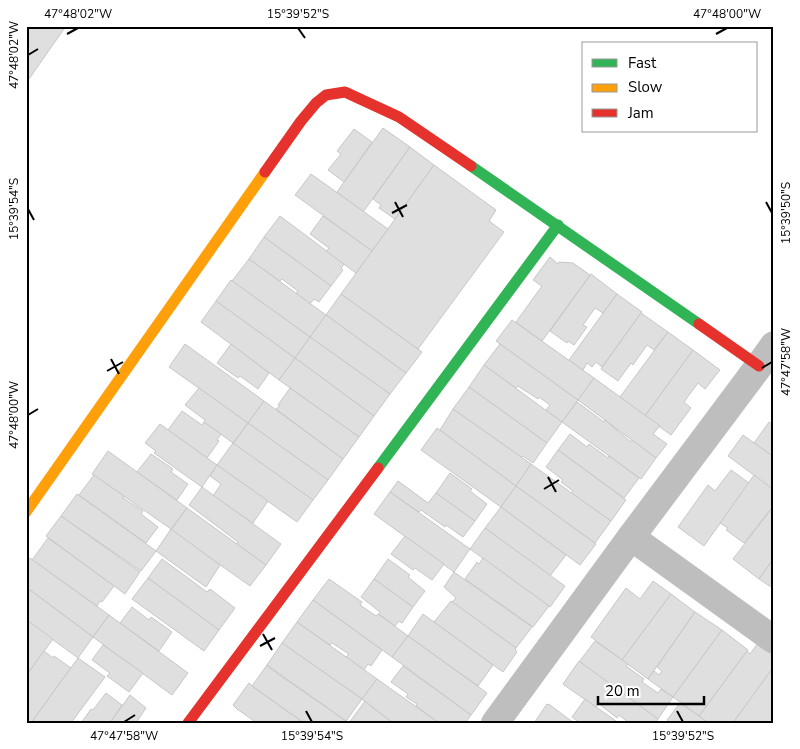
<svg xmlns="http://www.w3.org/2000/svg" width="800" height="749" viewBox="0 0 800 749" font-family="'Nunito Sans',sans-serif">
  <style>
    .building { fill: #dfdfdf; stroke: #c7c7c7 }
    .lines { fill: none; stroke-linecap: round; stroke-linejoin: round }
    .street { stroke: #bebebe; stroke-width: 28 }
    .fast { stroke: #30b455; stroke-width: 11 }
    .slow { stroke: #ff9f0a; stroke-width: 11 }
    .jam { stroke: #e5322d; stroke-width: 11 }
    .ticks { fill: none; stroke: #000; stroke-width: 2 }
    .neatline { fill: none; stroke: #000; stroke-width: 2 }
    .ticks-label { font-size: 12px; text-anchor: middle; fill: #000 }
  </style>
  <rect width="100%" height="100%" fill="#fff"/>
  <g class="building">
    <polygon points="26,26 66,26 29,79 26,78"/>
    <polygon points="383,128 410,147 363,212 337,192"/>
    <polygon points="354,129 372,142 344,182 328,170 341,154 337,151"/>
    <polygon points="410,147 434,165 395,219 379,208 381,205 373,199"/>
    <polygon points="434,165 496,210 489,221 504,232 418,349 341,294"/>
    <polygon points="311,174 388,229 372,251 295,195"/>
    <polygon points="280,216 344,264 341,268 343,270 331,286 264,237"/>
    <polygon points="323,216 372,251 356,273 326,251 329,248 310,234"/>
    <polygon points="264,237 331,286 319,302 314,299 310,304 296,293 298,291 282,279 280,281 249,259"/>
    <polygon points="550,257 558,264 559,262 573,263 590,275 542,341 516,322 542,286 533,280"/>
    <polygon points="249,259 326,315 310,337 232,281"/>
    <polygon points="591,274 617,294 603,313 595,308 583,325 587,327 574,345 568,341 567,343 550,331"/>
    <polygon points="231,280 310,337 295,358 216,301"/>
    <polygon points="341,294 422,352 406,373 326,315"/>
    <polygon points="617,294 642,312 602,367 596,362 592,367 587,363 583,370 569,360"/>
    <polygon points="216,301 295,358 279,380 201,322"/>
    <polygon points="641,313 668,332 654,350 647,345 633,365 631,363 618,381 601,369"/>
    <polygon points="326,315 406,373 390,394 310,337"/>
    <polygon points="512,320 594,378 578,400 496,341"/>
    <polygon points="668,332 693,350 645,416 620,397"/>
    <polygon points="310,337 390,394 374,416 295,358"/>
    <polygon points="185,344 264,401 248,423 169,367"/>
    <polygon points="231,344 269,373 258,389 240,376 238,378 217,363"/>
    <polygon points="500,344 578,400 562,422 546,410 550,405 539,397 538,399 518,386 516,388 484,365"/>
    <polygon points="693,350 720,370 705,389 698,383 684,402 691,408 671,435 645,416"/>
    <polygon points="295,358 374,416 359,437 279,380"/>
    <polygon points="484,365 562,422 547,443 469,387"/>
    <polygon points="594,378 660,426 653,434 667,444 656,458 578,400"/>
    <polygon points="469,387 547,443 533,463 523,456 521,457 453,409"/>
    <polygon points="199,388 248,423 233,443 204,422 205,420 185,405"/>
    <polygon points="290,388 359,437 343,459 276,409 280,406 278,405"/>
    <polygon points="264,401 343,459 328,480 248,423"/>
    <polygon points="577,402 604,422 605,420 631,442 632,440 656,458 641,479 562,422"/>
    <polygon points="453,409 531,464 516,486 440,430"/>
    <polygon points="182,411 202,425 204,422 221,434 217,440 219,441 207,458 168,430"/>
    <polygon points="769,422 774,425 774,457 754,443"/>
    <polygon points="248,423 328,480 313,500 233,444"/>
    <polygon points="160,424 217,465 202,487 154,453 156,451 145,443"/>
    <polygon points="437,428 516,486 501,507 421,450"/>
    <polygon points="570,434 587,447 589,444 608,458 609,456 639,478 624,498 558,450"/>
    <polygon points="743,435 774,457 774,490 728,456"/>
    <polygon points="233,443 313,500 297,522 217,465"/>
    <polygon points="558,450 626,500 611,521 571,493 573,491 561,482 563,480 546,467"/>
    <polygon points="108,451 187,508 171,529 92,474"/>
    <polygon points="151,454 173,469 171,472 188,484 177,500 137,472"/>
    <polygon points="531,464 611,521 595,543 516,486"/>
    <polygon points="217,465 268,501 253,523 213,496 221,484 210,476"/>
    <polygon points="731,470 749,483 704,546 678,527 708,485 715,491"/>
    <polygon points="450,473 472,489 470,491 487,504 475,521 436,493"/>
    <polygon points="94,475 124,496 123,498 143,511 141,514 158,527 146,543 79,495"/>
    <polygon points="754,475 774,490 774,505 744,543 726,530 728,528 720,523"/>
    <polygon points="398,481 428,503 436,493 475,521 463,537 446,525 445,527 421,510 419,512 390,492"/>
    <polygon points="516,486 596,544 580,565 501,507"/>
    <polygon points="202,487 281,544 266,565 237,544 238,542 189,505"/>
    <polygon points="390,492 470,549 454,572 374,514"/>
    <polygon points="77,494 156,551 141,571 61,516"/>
    <polygon points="501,507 566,555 550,576 485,528"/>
    <polygon points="187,508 266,565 250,586 171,530"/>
    <polygon points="772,508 774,510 774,558 759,579 733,559"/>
    <polygon points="61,516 140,572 125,594 46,536"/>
    <polygon points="485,528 565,586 550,607 470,549"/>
    <polygon points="171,529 220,565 206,587 156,551"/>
    <polygon points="405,536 444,564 432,580 415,568 413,570 391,554"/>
    <polygon points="48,538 114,586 102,602 100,601 97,606 32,560"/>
    <polygon points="30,558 109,615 93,637 26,587 26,563"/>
    <polygon points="483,558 549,606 533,627 465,579 477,562 479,564"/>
    <polygon points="774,558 774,589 759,579"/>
    <polygon points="162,559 207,592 210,589 235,608 219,630 148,578"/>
    <polygon points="388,559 410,575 408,577 425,591 413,607 374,579"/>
    <polygon points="454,572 532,627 516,648 452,602 456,598 444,587"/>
    <polygon points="148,578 219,630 204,651 132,599"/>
    <polygon points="329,579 362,602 360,605 376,616 378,614 408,636 392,657 313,600"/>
    <polygon points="374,579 413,607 402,623 399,621 395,626 379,614 380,612 361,597"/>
    <polygon points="653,581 671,594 622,660 591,637 626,588 640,599"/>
    <polygon points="26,587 93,637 78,658 26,620"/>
    <polygon points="671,594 695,612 648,679 622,660"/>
    <polygon points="313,600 382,650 371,666 368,664 364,670 346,657 349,654 332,643 330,645 297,622"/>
    <polygon points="451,601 516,648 515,650 517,652 503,672 434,622"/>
    <polygon points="132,607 149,620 151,617 172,632 159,651 120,623"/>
    <polygon points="695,612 722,630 673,697 648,679 654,671 659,675 662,671 657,667"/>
    <polygon points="423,614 493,665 478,686 408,636"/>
    <polygon points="109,615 188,673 172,695 93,637"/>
    <polygon points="27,620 53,639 29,672 26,671"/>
    <polygon points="297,622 377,679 362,699 282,643"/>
    <polygon points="722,630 748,650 699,716 673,697"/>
    <polygon points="408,636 487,693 471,715 392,657"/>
    <polygon points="595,641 628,664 626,666 644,679 642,682 658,693 661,689 673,697 658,719 579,662"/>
    <polygon points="282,643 362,699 346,721 267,665"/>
    <polygon points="758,643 774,655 774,667 733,723 708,723 699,716 747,651 750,654"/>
    <polygon points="103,645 143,673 129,692 107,676 110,673 92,660"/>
    <polygon points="44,651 53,658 54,656 71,668 31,723 29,723 26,721 26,676"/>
    <polygon points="78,658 105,677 71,723 31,723"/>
    <polygon points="579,661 658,719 655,723 629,723 619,715 617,718 598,703 596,707 564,685 563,684"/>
    <polygon points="267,665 268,667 346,721 345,723 304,723 252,686"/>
    <polygon points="403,666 471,715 465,723 439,723 416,706 417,704 406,697 408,694 391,682"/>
    <polygon points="772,669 774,671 773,723 733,723"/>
    <polygon points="377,679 425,713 439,723 393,723 362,699"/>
    <polygon points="249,683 253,687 304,723 257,723 237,709 233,705"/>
    <polygon points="106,693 122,705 110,723 81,723 91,709 93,710"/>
    <polygon points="130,695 146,708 136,723 110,723"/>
    <polygon points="585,699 596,707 619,723 580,723 572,717"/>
    <polygon points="365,701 372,707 393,723 349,723"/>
    <polygon points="680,703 699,716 708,723 671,723 667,720"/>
    <polygon points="547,704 550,705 574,723 534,723"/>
  </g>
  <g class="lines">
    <g class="street">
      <polyline points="631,537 774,640"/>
      <polyline points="495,723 631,537 759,366 774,345"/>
    </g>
    <g class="fast">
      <polyline points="471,166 699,324"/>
      <polyline points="378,468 558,225"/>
    </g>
    <polyline class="slow" points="26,512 265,172"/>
    <g class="jam">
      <polyline points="265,172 301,121 316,103 326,95 345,92 399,117 471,166"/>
      <polyline points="699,324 759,366"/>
      <polyline points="188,723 378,468"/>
    </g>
  </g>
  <path class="ticks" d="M298 28 305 38M67 34 78 28M716 34 727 28M28 55 38 49M395 202 403 217M766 202 772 213M28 209 34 220M392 213 407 205M111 359 119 374M762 368 772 362M107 371 123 362M28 415 38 409M548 477 556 492M544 489 559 480M263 634 272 650M260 646 275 638M306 711 312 722M677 711 683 722M124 722 135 715"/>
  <rect width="800" height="749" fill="none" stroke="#ffffff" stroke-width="55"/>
  <rect x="582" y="42" width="175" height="90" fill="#ffffff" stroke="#999999"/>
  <rect x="592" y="59" width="25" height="8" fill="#30b455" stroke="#999999"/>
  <text x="628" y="68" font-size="15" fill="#000000">Fast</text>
  <rect x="592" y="84" width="25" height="8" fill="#ff9f0a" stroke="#999999"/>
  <text x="628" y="92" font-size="15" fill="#000000">Slow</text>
  <rect x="592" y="109" width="25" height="8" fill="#e5322d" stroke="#999999"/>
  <text x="628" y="118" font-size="15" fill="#000000">Jam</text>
  <path d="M598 696v8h106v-8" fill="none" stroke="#000000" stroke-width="2.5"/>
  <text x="605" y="696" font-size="15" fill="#000000" stroke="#ffffff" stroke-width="4" paint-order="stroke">20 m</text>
  <rect x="28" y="28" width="744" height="694" class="neatline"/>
  <g class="ticks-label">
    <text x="78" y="18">47°48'02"W</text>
    <text x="298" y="18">15°39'52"S</text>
    <text x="727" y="18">47°48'00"W</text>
    <text transform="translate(14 55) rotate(-90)" y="4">47°48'02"W</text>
    <text transform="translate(14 209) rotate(-90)" y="4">15°39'54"S</text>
    <text transform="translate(786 213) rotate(-90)" y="4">15°39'50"S</text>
    <text transform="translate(786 362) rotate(-90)" y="4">47°47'58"W</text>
    <text transform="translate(14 415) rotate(-90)" y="4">47°48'00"W</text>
    <text x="124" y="740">47°47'58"W</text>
    <text x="312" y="740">15°39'54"S</text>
    <text x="683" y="740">15°39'52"S</text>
  </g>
</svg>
